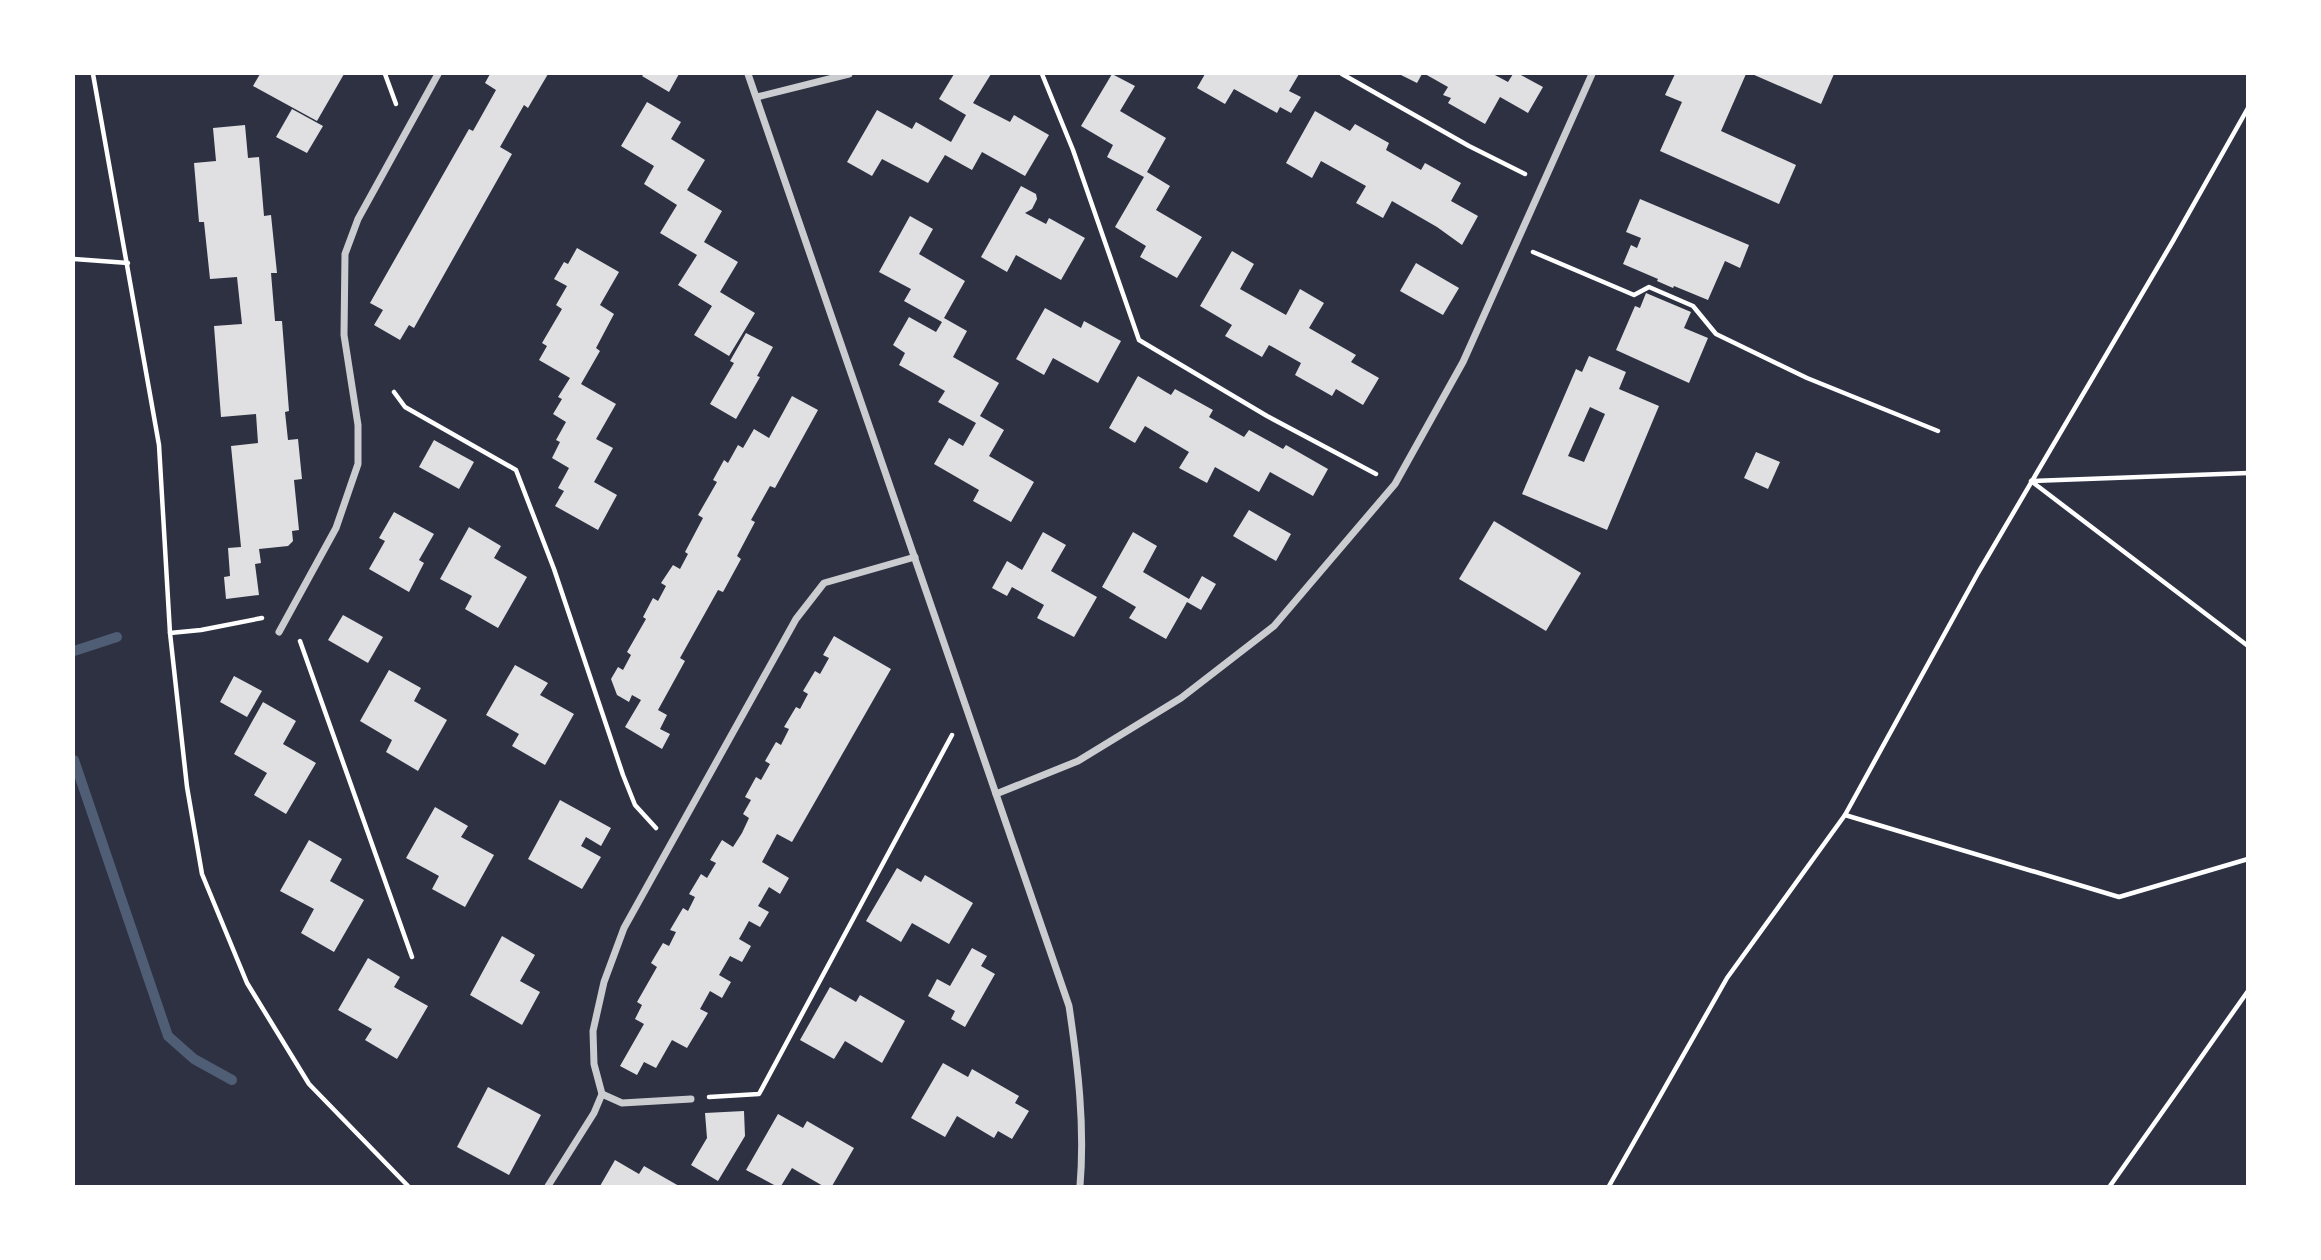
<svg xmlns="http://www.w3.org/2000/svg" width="2321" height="1260" viewBox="0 0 2321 1260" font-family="Karla,sans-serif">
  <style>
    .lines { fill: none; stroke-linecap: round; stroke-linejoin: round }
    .stream { stroke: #4f5d75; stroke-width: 10 }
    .building { fill: #e0e0e3; fill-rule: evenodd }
    .path { stroke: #fff; stroke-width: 4.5 }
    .minor { stroke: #caccd0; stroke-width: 7 }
  </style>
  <rect width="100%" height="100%" fill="#2d3142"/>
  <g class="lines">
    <g class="stream">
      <polyline points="74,651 117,637"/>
      <polyline points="74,760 168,1036 194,1059 232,1080"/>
    </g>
  </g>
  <g class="building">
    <polygon points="260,74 344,74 317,121 253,86"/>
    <polygon points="490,74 548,74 528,108 524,105 500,147 512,154 414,328 409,325 400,340 374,325 383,310 370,303 469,129 473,131 496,90 485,83"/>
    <polygon points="644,74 679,74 669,92 642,76"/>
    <polygon points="954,74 991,74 973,103 1010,122 1014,115 1049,135 1025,176 982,152 972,170 945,155 928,183 882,159 872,176 847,162 877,110 912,129 916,122 951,142 966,115 939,99"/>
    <polygon points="1112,74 1135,86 1120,111 1166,138 1147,172 1170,186 1156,210 1202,237 1177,278 1140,257 1146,246 1115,227 1144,177 1107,157 1113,145 1081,126"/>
    <polygon points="1205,74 1299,74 1289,91 1301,97 1291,113 1280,107 1277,113 1234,89 1225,104 1197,88"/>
    <polygon points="1399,74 1422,74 1417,83"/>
    <polygon points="1425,74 1493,74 1508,82 1513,74 1519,74 1543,87 1528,113 1500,97 1485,124 1448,103 1451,98 1443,95 1448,87"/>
    <polygon points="1675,74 1746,74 1721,131 1796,165 1779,204 1660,151 1682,102 1665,95"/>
    <polygon points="1752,74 1834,74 1821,104"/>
    <polygon points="647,102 681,122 671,139 705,160 687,190 722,211 704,242 738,262 720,292 755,313 729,356 694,335 712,306 678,285 697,255 660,233 677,205 644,184 654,166 621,146"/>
    <polygon points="292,109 323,126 307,153 276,137"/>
    <polygon points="1315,111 1350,131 1355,124 1389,143 1386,150 1421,170 1425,163 1461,183 1451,201 1478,216 1462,245 1437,227 1392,201 1383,218 1356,203 1366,186 1321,161 1312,178 1286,163"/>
    <polygon points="245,125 248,158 259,157 264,216 271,215 277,273 271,273 275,321 282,321 289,411 285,412 288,440 298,439 302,479 294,480 299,530 292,531 293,541 288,546 259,549 261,563 255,564 259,595 226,599 224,577 230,576 228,548 241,547 231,446 258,443 256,414 221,417 214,326 242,324 237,277 210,279 204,222 199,222 194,163 216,161 213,128"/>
    <polygon points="1021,186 1036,194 1037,199 1032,209 1025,213 1046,224 1049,218 1085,238 1061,280 1016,255 1007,272 981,257"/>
    <polygon points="1640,199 1749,245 1740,268 1725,261 1708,300 1674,286 1673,288 1657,281 1658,279 1623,264 1631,245 1637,248 1641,238 1626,232"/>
    <polygon points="910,216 933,229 919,254 965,281 944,318 967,331 953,357 999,383 980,416 1004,430 989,456 1034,482 1011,522 973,501 979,490 934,464 949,438 963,446 976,423 938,402 945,391 899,365 905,353 893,345 909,317 936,332 942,322 904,301 911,289 879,272"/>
    <polygon points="577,248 619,272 600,305 614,314 596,348 600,351 581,384 616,404 596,439 613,448 594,482 617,495 598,530 555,506 564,491 558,488 569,468 552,458 560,442 556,440 566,422 553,414 562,399 558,397 570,378 539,360 547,346 542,343 562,309 556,305 567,286 554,279 564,262 568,264"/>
    <polygon points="1232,251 1254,264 1240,289 1286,315 1300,289 1324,303 1309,328 1356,355 1351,362 1379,378 1363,405 1336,389 1332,396 1295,375 1301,363 1269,345 1262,357 1225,336 1232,325 1200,306"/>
    <polygon points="1416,263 1459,288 1443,315 1400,291"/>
    <polygon points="1646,293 1691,312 1684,328 1708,338 1689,383 1616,350 1635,306 1640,308"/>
    <polygon points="1045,308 1081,328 1084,321 1121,341 1098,383 1053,358 1044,375 1016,359"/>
    <polygon points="746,333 773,347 757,376 760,377 736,419 710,404 734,363 730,361"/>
    <path d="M1589 356 1626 372 1619 389 1659 406 1607 530 1522 494 1576 369 1582 372ZM1590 407 1605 414 1584 462 1568 456Z"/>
    <polygon points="1138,376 1171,395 1175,389 1213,410 1209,417 1244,437 1249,430 1283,449 1286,445 1328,469 1313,496 1270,472 1259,492 1215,467 1207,483 1179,468 1189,452 1145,426 1135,443 1109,428"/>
    <polygon points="792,396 818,410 775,488 770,486 751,520 755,522 737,556 741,559 723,592 718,590 680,658 685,661 658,710 667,715 660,729 670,734 662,749 625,727 641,700 632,695 629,702 617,695 611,679 618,667 623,670 631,655 627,652 646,619 643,617 653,598 658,601 666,586 661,583 673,565 680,569 688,554 685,552 703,518 698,515 717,482 713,480 724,460 728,463 738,445 743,448 754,429 769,438"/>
    <polygon points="434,440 474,462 459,489 419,467"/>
    <polygon points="1756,452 1780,462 1768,489 1744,478"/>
    <polygon points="1249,510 1291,534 1276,561 1233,536"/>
    <polygon points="394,512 434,534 419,560 424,563 409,592 369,569 385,541 379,538"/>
    <polygon points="1494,521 1581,573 1546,631 1459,579"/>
    <polygon points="469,527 501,546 494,558 527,577 498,628 465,609 472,596 440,579"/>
    <polygon points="1043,532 1066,545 1051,571 1097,597 1074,637 1037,618 1044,605 1012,587 1007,596 992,588 1007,561 1022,570"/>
    <polygon points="1133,532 1157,546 1143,572 1189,599 1202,576 1216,584 1201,610 1187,602 1166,639 1129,618 1136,607 1102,587"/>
    <polygon points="343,615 383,637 368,663 328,640"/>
    <polygon points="834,636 891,669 792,842 777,834 762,862 789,878 780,894 769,887 758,906 769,912 760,927 749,921 739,939 751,946 742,962 730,956 719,975 731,982 722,998 710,991 700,1009 708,1013 687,1048 672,1040 656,1068 644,1062 637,1075 620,1066 644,1024 635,1019 642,1005 637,1002 657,967 651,963 663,943 669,946 676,932 670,930 683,908 688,911 695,897 689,894 701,874 707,878 716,863 710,860 722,840 733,847 742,833 749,818 743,814 751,800 745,797 756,777 761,780 770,764 765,761 776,742 781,745 789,729 784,727 796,707 800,709 808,694 803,691 815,671 820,674 829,658 823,655"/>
    <polygon points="515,665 548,683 540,695 574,714 545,765 512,746 519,734 486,715"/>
    <polygon points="389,670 421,688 414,701 447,720 418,771 386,752 392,740 360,721"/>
    <polygon points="234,676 262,691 247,717 220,702"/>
    <polygon points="263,702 296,721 283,744 316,763 286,814 254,795 267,773 234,754"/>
    <polygon points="560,800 611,828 601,846 586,837 581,846 601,857 582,889 528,859"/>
    <polygon points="435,807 468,826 461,837 494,855 465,907 432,889 439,876 406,858"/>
    <polygon points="309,840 342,859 330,881 364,900 334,952 301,933 314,909 280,891"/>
    <polygon points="897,868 921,882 925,875 973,903 949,944 912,923 901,942 866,921"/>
    <polygon points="502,936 535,955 520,981 540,992 522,1025 470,995"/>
    <polygon points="972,948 987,956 981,966 995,974 965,1027 951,1019 955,1011 928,996 937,979 950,986"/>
    <polygon points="368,958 400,977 394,987 428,1006 397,1059 365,1040 372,1029 338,1010"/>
    <polygon points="830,987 856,1002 860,995 905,1021 882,1063 845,1041 834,1059 800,1040"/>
    <polygon points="943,1063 968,1077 972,1069 1019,1096 1015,1103 1029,1111 1012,1139 998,1131 994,1138 957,1116 945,1137 911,1118"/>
    <polygon points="488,1087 541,1115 509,1175 457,1147"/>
    <polygon points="744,1111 745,1136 718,1181 691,1165 707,1138 705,1113"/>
    <polygon points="778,1114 803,1128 807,1121 854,1148 832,1186 823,1186 792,1168 781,1186 776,1186 746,1170"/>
    <polygon points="615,1160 639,1174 644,1166 679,1186 600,1186"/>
  </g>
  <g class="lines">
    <g class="path">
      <polyline points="93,74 159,445 170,633 187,787 202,874 247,983 309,1084 408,1186"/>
      <polyline points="385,74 396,104"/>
      <polyline points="1042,74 1073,150 1139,340 1267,416 1376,474"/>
      <polyline points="1342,74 1469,146 1525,174"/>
      <polyline points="1533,252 1634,295 1649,287 1693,306 1716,334 1807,378 1938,431"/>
      <polyline points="74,259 128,263"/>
      <polyline points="394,392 405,407 516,470 554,569 623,775 635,805 656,828"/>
      <polyline points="2031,481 2248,646"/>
      <polyline points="2032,481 2248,473"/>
      <polyline points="170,633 201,630 262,618"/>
      <polyline points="300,641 412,957"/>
      <polyline points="1845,815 2119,897 2248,859"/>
      <polyline points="709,1097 759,1094 952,735"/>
      <polyline points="1609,1186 1727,978 1845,815 1978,573 2173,241 2248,108"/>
      <polyline points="2110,1186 2248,991"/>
    </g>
    <g class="minor">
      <path d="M748 74 1069 1006C1078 1066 1085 1126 1080 1186"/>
      <polyline points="757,97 849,74"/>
      <polyline points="279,632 336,528 358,464 358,425 344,335 345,254 358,219 438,74"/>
      <polyline points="996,794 1078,761 1181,698 1274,626 1395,484 1463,362 1592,74"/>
      <polyline points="602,1094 622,1103 691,1099"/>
      <polyline points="548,1186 594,1113 602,1094 594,1064 593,1031 604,982 624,928 796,619 824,583 915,557"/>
    </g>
  </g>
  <rect width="2321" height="1260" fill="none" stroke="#ffffff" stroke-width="150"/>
</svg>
